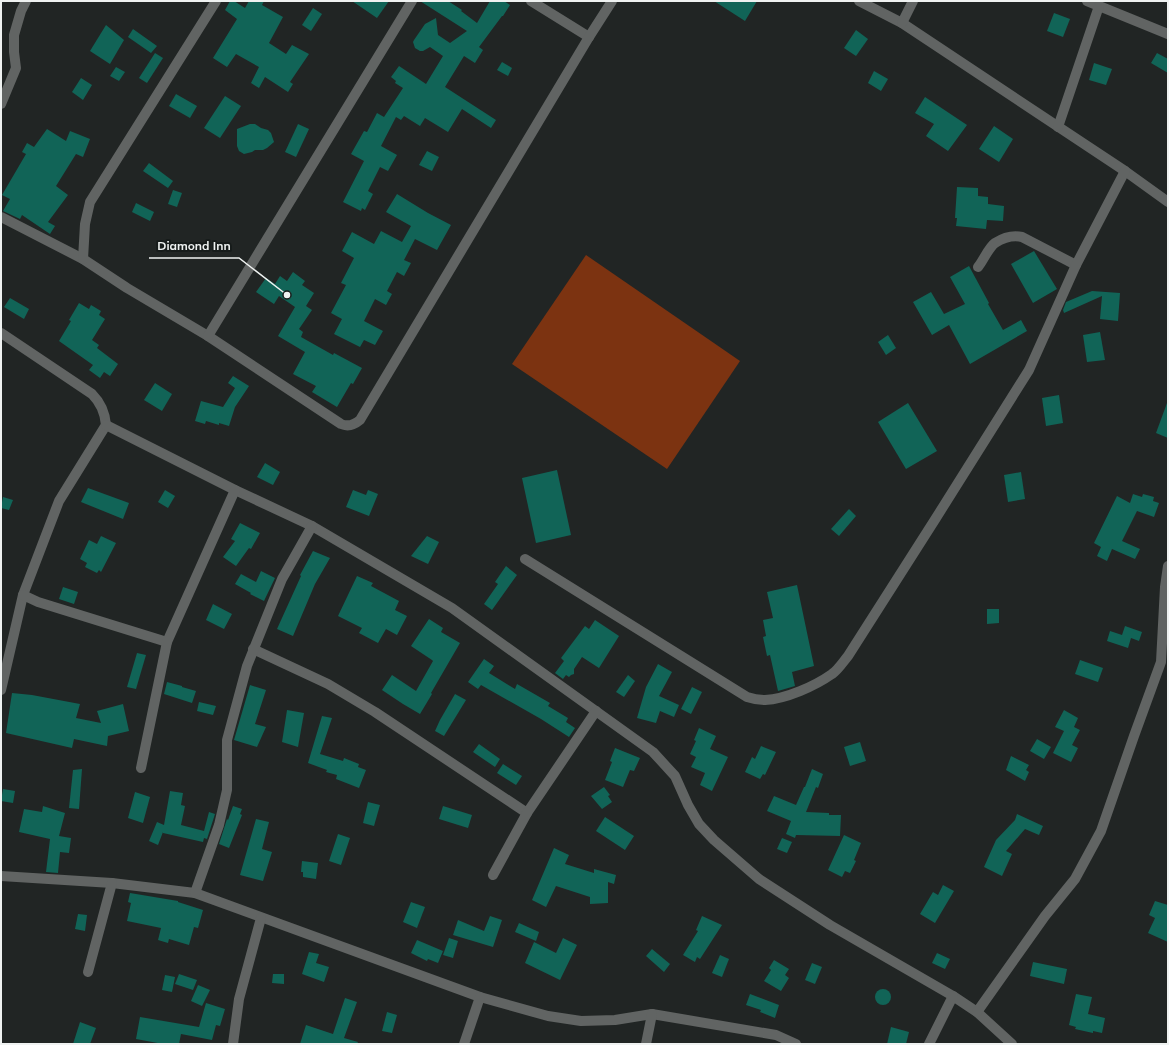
<svg xmlns="http://www.w3.org/2000/svg" width="1169" height="1045" viewBox="0 0 1169 1045" font-family="Mulish,sans-serif">
  <style>
    .green { fill: #7c3311 }
    .building { fill: #116457 }
    .lines { fill: none; stroke-linecap: round; stroke-linejoin: round }
    .minor { stroke: #616463; stroke-width: 10 }
    .leader { fill: none; stroke: #eff2f1; stroke-width: 1.5 }
    .callout-dot { fill: #eff2f1; stroke: #171c1b; stroke-width: 1.5 }
    .callout-label { font-size: 12px; text-anchor: middle; font-weight: bold; fill: #eff2f1; stroke: #171c1b; stroke-width: 4; stroke-linejoin: round; paint-order: stroke }
  </style>
  <rect width="100%" height="100%" fill="#212524"/>
  <polygon class="green" points="586,255 740,361 667,469 512,364"/>
  <g class="building">
    <polygon points="230,1 234,1 245,8 249,1 264,1 262,5 283,17 269,43 286,54 292,45 309,54 290,82 293,84 288,92 265,77 259,88 251,83 259,67 236,54 227,67 213,58 237,19 225,10"/>
    <polygon points="352,1 389,1 377,18"/>
    <polygon points="420,1 448,1 462,10 461,11 477,23 490,1 504,1 510,5 503,16 502,16 479,47 483,50 475,63 464,56 445,87 496,120 491,128 462,109 448,132 425,118 420,126 404,116 401,120 396,117 381,146 397,155 388,171 380,167 368,191 373,194 365,210 362,208 361,211 343,202 364,161 351,154 364,131 367,132 377,113 384,117 403,88 395,83 396,81 391,77 399,66 426,84 443,56 430,47 423,51 420,51 415,48 413,42 414,40 425,24 436,18 438,35 450,43 467,31"/>
    <polygon points="714,1 757,1 745,21"/>
    <polygon points="313,8 322,14 311,31 302,25"/>
    <polygon points="1054,13 1070,19 1063,37 1047,31"/>
    <polygon points="106,25 124,40 110,64 90,51"/>
    <polygon points="133,29 157,46 151,53 128,37"/>
    <polygon points="856,30 868,39 856,56 844,48"/>
    <polygon points="155,53 163,58 147,83 139,78"/>
    <polygon points="1157,53 1168,59 1168,73 1151,63"/>
    <polygon points="502,62 512,68 508,76 497,70"/>
    <polygon points="1094,63 1112,69 1106,85 1089,80"/>
    <polygon points="116,67 125,72 119,81 110,76"/>
    <polygon points="874,71 888,79 881,91 868,83"/>
    <polygon points="81,78 92,85 83,100 72,92"/>
    <polygon points="176,94 197,106 190,118 169,106"/>
    <polygon points="225,96 241,106 220,138 204,128"/>
    <polygon points="925,97 967,125 948,151 926,136 934,124 915,113"/>
    <polygon points="250,124 255,124 261,128 268,130 271,133 274,142 267,148 263,150 255,150 252,152 244,154 239,151 237,146 237,129"/>
    <polygon points="298,124 309,129 296,157 285,152"/>
    <polygon points="994,126 1013,139 999,162 979,149"/>
    <polygon points="47,129 66,141 70,131 90,139 83,157 76,154 56,186 68,195 48,222 55,226 50,234 22,215 20,219 3,211 10,199 2,195 26,154 22,152 27,143 34,147"/>
    <polygon points="427,151 439,157 432,171 419,165"/>
    <polygon points="149,163 173,181 168,188 143,171"/>
    <polygon points="957,187 978,188 978,196 988,197 988,204 1004,206 1003,221 987,220 986,229 956,226 957,218 955,218"/>
    <polygon points="173,190 182,193 177,207 168,204"/>
    <polygon points="397,194 428,213 451,225 437,250 415,239 404,260 411,263 404,276 397,272 387,291 392,294 386,305 375,299 364,321 383,331 375,345 364,340 360,347 334,334 342,319 331,313 346,285 341,283 354,258 342,251 352,232 374,244 381,231 402,242 411,226 386,212"/>
    <polygon points="136,203 154,212 150,221 132,212"/>
    <polygon points="1034,251 1057,289 1033,303 1011,264"/>
    <polygon points="969,266 989,303 988,304 1003,330 1021,320 1027,331 970,364 949,325 932,335 913,302 931,292 944,314 965,304 950,277"/>
    <polygon points="293,272 305,281 302,285 314,293 306,306 312,310 299,329 303,332 301,337 333,355 334,353 362,368 353,384 351,383 337,407 312,392 316,386 293,374 305,352 278,336 295,307 279,296 274,304 256,292 266,278 275,284 280,276 287,281"/>
    <polygon points="1092,291 1120,293 1118,321 1100,319 1102,296 1064,313 1063,310 1066,302"/>
    <polygon points="10,298 29,309 24,319 4,307"/>
    <polygon points="79,303 89,309 91,305 101,311 99,315 105,319 92,340 99,345 97,348 118,364 110,376 104,372 100,378 89,370 93,365 59,341 71,321 69,320"/>
    <polygon points="1100,332 1105,360 1087,362 1083,335"/>
    <polygon points="888,335 896,348 886,355 878,342"/>
    <polygon points="233,376 249,386 235,407 229,426 219,423 219,425 206,421 205,424 195,421 201,401 223,407 235,388 228,383"/>
    <polygon points="155,383 172,394 162,411 144,400"/>
    <polygon points="1059,395 1063,423 1046,426 1042,398"/>
    <polygon points="908,403 937,451 906,469 878,422"/>
    <polygon points="1167,403 1168,403 1168,438 1156,433"/>
    <polygon points="265,463 280,472 273,485 257,477"/>
    <polygon points="557,470 571,535 536,543 522,478"/>
    <polygon points="1021,472 1025,499 1008,502 1004,475"/>
    <polygon points="88,488 129,503 123,519 81,502"/>
    <polygon points="165,490 175,496 168,508 158,502"/>
    <polygon points="353,490 366,495 368,490 378,494 369,516 346,507"/>
    <polygon points="1133,494 1142,497 1143,494 1154,497 1153,501 1159,503 1154,517 1137,511 1122,541 1140,549 1135,559 1112,549 1107,561 1097,556 1101,547 1094,543 1117,496 1130,503"/>
    <polygon points="3,497 13,500 9,510 1,508"/>
    <polygon points="849,509 856,516 839,536 831,529"/>
    <polygon points="240,523 260,533 251,549 249,548 236,566 223,557 235,541 231,539"/>
    <polygon points="101,536 116,543 101,572 99,570 97,573 85,567 87,563 80,559 89,540 97,544"/>
    <polygon points="427,536 439,542 428,564 411,556"/>
    <polygon points="313,551 330,558 315,584 293,636 277,629 301,576 300,575"/>
    <polygon points="506,566 517,575 492,610 484,604 498,584 495,582"/>
    <polygon points="261,571 275,578 264,601 250,594 251,593 235,584 241,574 256,582"/>
    <polygon points="357,576 373,583 371,586 399,601 395,610 407,616 397,635 386,629 378,643 359,633 362,628 338,616"/>
    <polygon points="797,585 814,666 792,672 795,686 778,691 770,655 767,656 763,637 766,636 763,620 773,618 767,592"/>
    <polygon points="63,587 78,592 74,604 59,599"/>
    <polygon points="213,604 232,614 224,629 206,620"/>
    <polygon points="987,609 999,609 999,623 987,624"/>
    <polygon points="429,619 443,628 441,632 460,643 431,693 432,694 420,714 403,704 382,690 392,675 416,691 433,661 432,660 411,646"/>
    <polygon points="595,620 619,636 599,668 582,657 574,669 574,674 571,675 569,677 566,675 563,679 555,673 564,661 561,658 585,626 589,629"/>
    <polygon points="1125,626 1142,632 1139,641 1131,638 1128,648 1107,641 1110,631 1122,635"/>
    <polygon points="137,653 146,655 136,689 127,687"/>
    <polygon points="484,659 494,666 489,673 515,689 517,684 550,703 548,706 568,718 566,722 575,728 569,737 541,719 481,685 478,689 468,682"/>
    <polygon points="1080,660 1103,668 1098,682 1075,674"/>
    <polygon points="658,664 672,672 659,696 679,705 674,717 660,711 656,723 637,718 646,687"/>
    <polygon points="628,675 635,681 624,697 616,692"/>
    <polygon points="167,682 182,686 182,687 196,691 192,703 164,694"/>
    <polygon points="250,685 266,690 255,724 266,727 257,747 234,740"/>
    <polygon points="692,687 702,692 691,714 681,709"/>
    <polygon points="12,693 32,695 80,704 76,718 101,723 97,711 123,704 129,731 108,736 107,746 74,739 72,748 6,733"/>
    <polygon points="455,694 466,700 444,736 435,731 440,720"/>
    <polygon points="199,702 216,706 213,715 197,711"/>
    <polygon points="287,710 304,713 298,747 282,742"/>
    <polygon points="1064,710 1078,718 1074,727 1080,730 1072,745 1078,748 1071,762 1053,753 1064,731 1055,727"/>
    <polygon points="322,716 332,718 320,754 343,761 344,758 359,764 358,767 366,770 359,788 336,779 337,775 326,772 327,770 308,763"/>
    <polygon points="699,728 716,736 710,749 728,757 712,791 700,785 705,773 691,767 696,757 690,754 696,741 694,740"/>
    <polygon points="1037,739 1051,747 1044,759 1030,751"/>
    <polygon points="860,742 866,761 850,766 844,747"/>
    <polygon points="479,744 500,759 495,767 473,752"/>
    <polygon points="761,746 776,752 765,775 763,774 760,779 745,772 752,757 755,759"/>
    <polygon points="615,748 640,758 634,771 630,770 623,787 605,780 612,762 610,761"/>
    <polygon points="1011,756 1029,765 1026,770 1029,772 1025,781 1006,770"/>
    <polygon points="503,764 522,776 516,785 497,773"/>
    <polygon points="82,769 79,809 69,808 73,770"/>
    <polygon points="812,769 823,774 818,788 816,787 806,812 829,813 829,815 841,815 840,836 796,835 795,838 786,834 791,821 767,811 774,796 796,805 804,787 805,787"/>
    <polygon points="604,787 610,795 608,796 612,802 602,809 591,796"/>
    <polygon points="3,789 15,791 13,803 1,801"/>
    <polygon points="170,791 183,793 181,805 185,806 181,825 204,831 209,812 215,814 207,839 204,838 203,842 163,833 163,832 158,845 149,841 157,822 164,825"/>
    <polygon points="135,792 150,797 143,823 128,818"/>
    <polygon points="368,802 380,805 374,826 363,823"/>
    <polygon points="43,806 65,813 59,836 71,838 69,853 60,852 58,873 46,872 50,839 19,832 24,809 42,812"/>
    <polygon points="233,806 242,809 240,814 242,815 229,848 219,844 227,819 228,820"/>
    <polygon points="443,806 472,815 468,828 439,819"/>
    <polygon points="1017,814 1043,826 1039,835 1025,829 1006,851 1012,854 1002,876 984,867 996,840 1015,820"/>
    <polygon points="605,817 634,836 625,850 596,831"/>
    <polygon points="256,819 269,822 262,849 272,852 263,881 240,875"/>
    <polygon points="338,834 350,838 341,865 329,861"/>
    <polygon points="844,835 861,843 854,860 856,861 850,873 845,871 842,877 828,870"/>
    <polygon points="782,838 792,842 787,853 777,849"/>
    <polygon points="554,848 569,855 565,864 594,873 594,869 616,875 614,884 608,882 608,903 590,904 590,897 556,886 546,907 532,900"/>
    <polygon points="302,861 318,863 316,879 303,877 303,872 301,872"/>
    <polygon points="943,885 954,891 935,923 920,914 933,892 938,895"/>
    <polygon points="130,893 178,901 178,902 203,910 198,928 194,927 189,945 169,939 168,943 158,940 161,928 127,921 131,903 128,902"/>
    <polygon points="1155,901 1168,905 1168,942 1148,933 1155,918 1149,915"/>
    <polygon points="411,902 425,907 417,928 403,922"/>
    <polygon points="78,914 87,915 85,931 75,929"/>
    <polygon points="490,916 502,920 493,947 453,935 458,920 484,931"/>
    <polygon points="702,916 722,925 700,959 697,957 695,962 683,955 698,931 696,930"/>
    <polygon points="519,923 539,932 536,941 515,932"/>
    <polygon points="449,938 458,941 453,958 443,955"/>
    <polygon points="563,938 577,945 560,980 525,963 534,942 556,953"/>
    <polygon points="417,940 443,951 438,963 428,959 427,961 411,953"/>
    <polygon points="652,949 670,964 664,972 646,956"/>
    <polygon points="309,952 319,954 316,963 329,967 324,982 302,974"/>
    <polygon points="937,953 950,959 945,969 932,963"/>
    <polygon points="720,955 729,959 722,977 712,973"/>
    <polygon points="774,960 789,969 785,975 789,978 781,991 764,981 771,970 769,968"/>
    <polygon points="1033,962 1067,969 1064,984 1030,976"/>
    <polygon points="812,963 822,967 815,984 805,980"/>
    <polygon points="179,974 197,980 193,990 175,984"/>
    <polygon points="273,974 284,974 284,984 272,983"/>
    <polygon points="165,975 175,977 172,992 162,990"/>
    <polygon points="198,985 210,990 202,1006 191,1001"/>
    <circle cx="883" cy="997" r="8"/>
    <polygon points="750,994 779,1005 775,1018 760,1012 761,1010 746,1005"/>
    <polygon points="1076,994 1092,997 1088,1014 1105,1018 1102,1033 1093,1031 1093,1033 1075,1029 1076,1027 1069,1025"/>
    <polygon points="345,998 357,1002 344,1038 358,1042 357,1044 300,1044 306,1025 333,1034"/>
    <polygon points="206,1003 225,1009 220,1026 216,1025 212,1040 181,1034 179,1044 163,1044 136,1039 140,1017 199,1027"/>
    <polygon points="387,1012 397,1015 392,1033 382,1031"/>
    <polygon points="80,1022 96,1028 90,1044 73,1044"/>
    <polygon points="891,1027 909,1032 906,1044 887,1044"/>
  </g>
  <g class="lines">
    <g class="minor">
      <polyline points="531,1 589,37"/>
      <polyline points="859,1 902,23 1125,171 1168,202"/>
      <polyline points="1087,1 1168,34"/>
      <polyline points="902,23 913,1"/>
      <polyline points="1,104 16,68 14,52 14,35 21,11 26,1"/>
      <polyline points="1058,127 1099,6"/>
      <path d="M1 217 83 259 127 288 208 336 341 424C348 427 354 425 360 420L589 37 612 1"/>
      <polyline points="83,259 85,224 90,202 216,1"/>
      <path d="M978 267C983 261 989 247 995 243 1003 238 1013 235 1022 237L1076 265"/>
      <path d="M1 333 92 394C101 403 105 412 106 425L59 501 23 595 1 690"/>
      <polyline points="208,336 412,1"/>
      <polyline points="106,425 235,490 312,526 452,608 653,752 675,776 688,805 699,824 714,840 759,879 830,925 953,996 977,1012 1012,1044"/>
      <path d="M525 559 747 697C753 699 759 700 765 700 786 699 815 686 832 674 838 670 843 662 848 656L936 518 1029 370 1076 265 1125 171"/>
      <polyline points="23,595 38,602 167,642"/>
      <polyline points="253,649 328,684 375,712 527,813"/>
      <polyline points="141,768 167,642 235,490"/>
      <polyline points="493,875 527,813 596,711"/>
      <polyline points="1,876 112,883 195,893 480,997 548,1016 581,1021 615,1020 652,1014 776,1035 796,1044"/>
      <polyline points="195,893 219,825 227,790 227,740 247,666 282,579 312,526"/>
      <polyline points="88,972 112,883"/>
      <polyline points="977,1012 1045,916 1075,879 1101,831 1134,736 1161,662 1165,587 1168,566"/>
      <polyline points="233,1044 239,999 261,918"/>
      <polyline points="464,1044 480,997"/>
      <polyline points="646,1044 652,1014"/>
      <polyline points="929,1044 953,996"/>
    </g>
  </g>
  <path class="leader" d="M287 295L239 258H149"/>
  <circle class="callout-dot" cx="287" cy="295" r="4"/>
  <g class="callout-label">
    <text x="194" y="250">Diamond Inn</text>
  </g>
  <rect width="1169" height="1045" fill="none" stroke="#eff2f1" stroke-width="4"/>
</svg>
